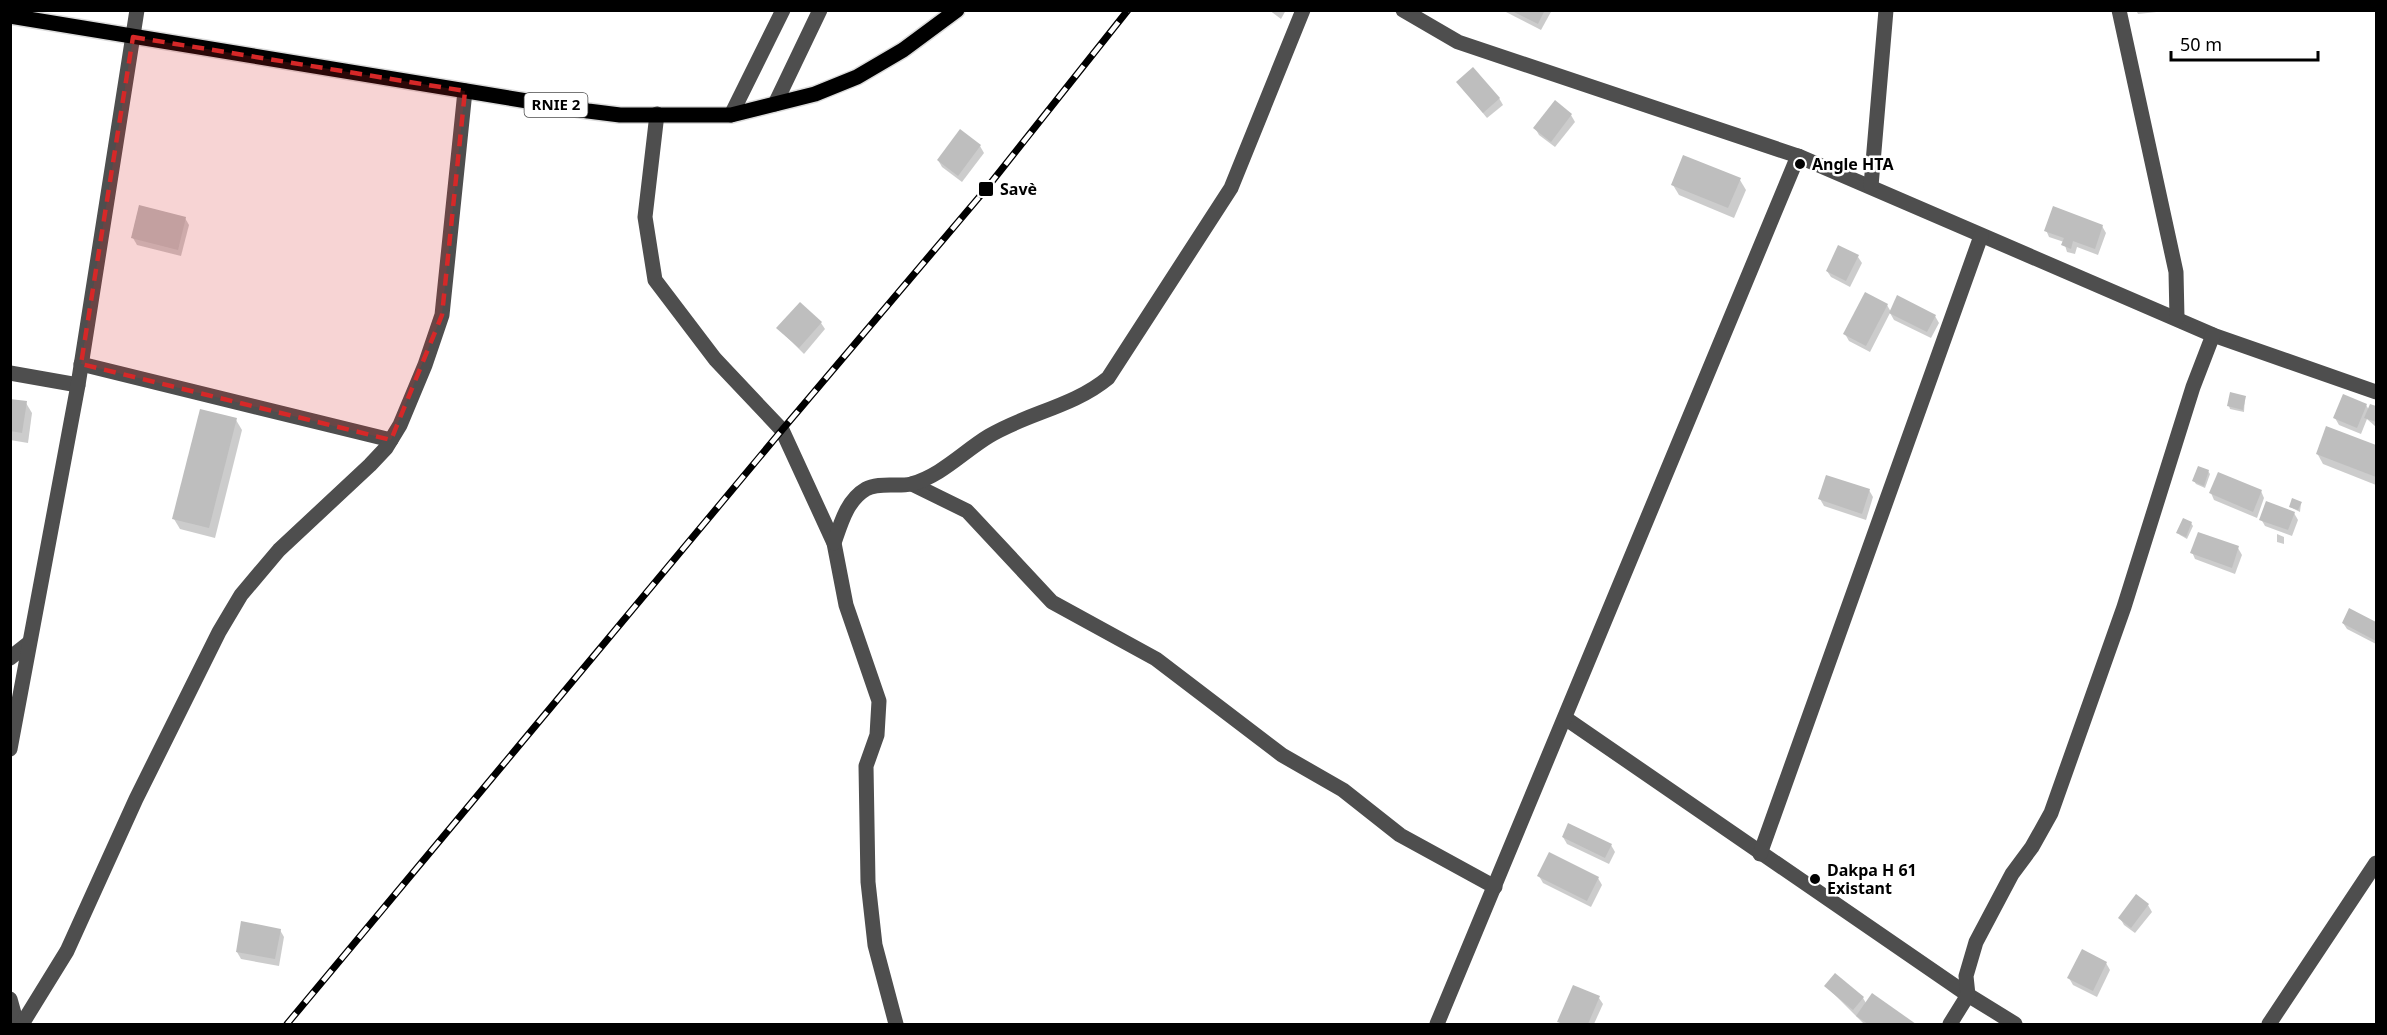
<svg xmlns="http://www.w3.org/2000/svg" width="2387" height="1035" viewBox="0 0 2387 1035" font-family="'Noto Sans',sans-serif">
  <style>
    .shadow { fill: #0003 }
    .building { fill: #bebebe }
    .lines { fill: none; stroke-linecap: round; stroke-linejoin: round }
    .major-casing { stroke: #dbdbdb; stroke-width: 18 }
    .minor { stroke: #4e4e4e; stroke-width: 15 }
    .major { stroke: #000; stroke-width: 15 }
    .rail-casing { stroke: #000; stroke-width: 7 }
    .rail { stroke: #fff; stroke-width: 4.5; stroke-dasharray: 14; stroke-linecap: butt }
    .marked { fill: #d62828; fill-opacity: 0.2; stroke: #d62828; stroke-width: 4.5; stroke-dasharray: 12 8; stroke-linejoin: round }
    .poi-dot { fill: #000; stroke: #fff; stroke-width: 2 }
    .labels { text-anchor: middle; stroke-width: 5; stroke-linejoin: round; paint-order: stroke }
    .shield { fill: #fff; stroke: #4c4c4c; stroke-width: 1.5 }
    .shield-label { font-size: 15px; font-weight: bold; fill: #000 }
    .poi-label { font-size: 16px; font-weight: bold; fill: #000; stroke: #fff; text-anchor: start }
  </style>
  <rect width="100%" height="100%" fill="#fff"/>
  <g class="shadow">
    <polygon points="1269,10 1286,10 1281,19"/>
    <polygon points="1502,10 1552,10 1541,30"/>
    <polygon points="2136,10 2175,10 2138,14"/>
    <polygon points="1458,83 1499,98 1503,105 1487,118"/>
    <polygon points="1571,115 1575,122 1555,147 1539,135 1535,128"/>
    <polygon points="980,146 984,153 962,182 942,167 938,160"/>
    <polygon points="1740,180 1746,190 1734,218 1679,195 1673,185"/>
    <polygon points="185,218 189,225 181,256 137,245 133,238"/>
    <polygon points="2102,226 2106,233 2098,255 2077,247 2075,254 2067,252 2064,242 2049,237 2046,230"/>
    <polygon points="1858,257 1862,263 1850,287 1831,277 1827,271"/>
    <polygon points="1887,305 1891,312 1935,316 1939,323 1931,338 1894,320 1890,313 1870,352 1849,341 1845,334"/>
    <polygon points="821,323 825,329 804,354 778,328"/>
    <polygon points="2245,397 2244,412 2230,409 2229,406"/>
    <polygon points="10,400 26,403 32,413 28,443 10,440"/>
    <polygon points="2366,405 2369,410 2371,405 2376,408 2376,427 2367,419 2361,434 2339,425 2335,418"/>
    <polygon points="236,420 242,430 215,538 180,529 174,519"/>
    <polygon points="2327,428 2376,447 2376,485 2323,464 2317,453"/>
    <polygon points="2208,471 2210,474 2205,488 2196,484 2194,481"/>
    <polygon points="1869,490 1873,497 1866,520 1824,506 1820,499"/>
    <polygon points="2261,491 2264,498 2257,518 2214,500 2211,493"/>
    <polygon points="2301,503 2300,512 2290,507"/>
    <polygon points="2294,513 2298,520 2292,536 2265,526 2261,519"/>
    <polygon points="2191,523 2193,526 2187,539 2180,535 2178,532"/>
    <polygon points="2277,534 2284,537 2284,544 2277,542"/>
    <polygon points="2238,548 2242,555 2235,574 2195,559 2192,552"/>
    <polygon points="2350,610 2376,624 2376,644 2347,629 2343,623"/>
    <polygon points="1563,837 1611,845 1615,852 1609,864 1567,844"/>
    <polygon points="1539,876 1598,878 1602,885 1591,907 1543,883"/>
    <polygon points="2148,905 2152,912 2135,933 2124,925 2120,918"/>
    <polygon points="280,930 284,937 279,966 241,959 237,952"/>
    <polygon points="2106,963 2110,970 2097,997 2073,985 2069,978"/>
    <polygon points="1826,986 1863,998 1866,1003 1873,995 1914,1024 1864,1024"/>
    <polygon points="1599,998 1603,1004 1594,1024 1561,1024 1559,1022"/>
  </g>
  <g class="building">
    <polygon points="1510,10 1545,10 1538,24"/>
    <polygon points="1473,67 1500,98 1483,113 1456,82"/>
    <polygon points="1555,100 1572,114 1551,142 1533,128"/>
    <polygon points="960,129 981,145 958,176 937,160"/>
    <polygon points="1683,155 1741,178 1728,208 1671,185"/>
    <polygon points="139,205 186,217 178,250 131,238"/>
    <polygon points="2053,206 2103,225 2095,249 2073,241 2071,249 2061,245 2064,238 2044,231"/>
    <polygon points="1838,245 1859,255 1846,281 1826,271"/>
    <polygon points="1865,292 1888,304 1866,346 1843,334"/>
    <polygon points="1897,295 1936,315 1927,332 1889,313"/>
    <polygon points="800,302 822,322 799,348 776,328"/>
    <polygon points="2230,392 2246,396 2243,410 2227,406"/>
    <polygon points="2343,394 2367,404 2357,428 2333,418"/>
    <polygon points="10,399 27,401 22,433 10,431"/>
    <polygon points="2370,404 2376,406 2376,422 2364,418"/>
    <polygon points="200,409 237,418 209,528 172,519"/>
    <polygon points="2326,426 2376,445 2376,477 2316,454"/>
    <polygon points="2198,466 2209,470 2204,486 2192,481"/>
    <polygon points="2218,472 2262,490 2253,512 2209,493"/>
    <polygon points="1826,475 1870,489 1862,514 1818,499"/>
    <polygon points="2292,498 2302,502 2298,510 2289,507"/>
    <polygon points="2266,501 2295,512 2288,530 2259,520"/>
    <polygon points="2183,518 2192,522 2186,537 2176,533"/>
    <polygon points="2198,532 2239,546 2232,568 2190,553"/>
    <polygon points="2349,608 2376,622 2376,641 2342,623"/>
    <polygon points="1568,823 1612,844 1605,858 1562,837"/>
    <polygon points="1549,852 1599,877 1587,901 1537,876"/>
    <polygon points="2136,894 2149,904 2131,928 2118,918"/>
    <polygon points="241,921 281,929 275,959 236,952"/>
    <polygon points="2082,949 2107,962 2093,991 2067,978"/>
    <polygon points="1835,973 1864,997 1853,1010 1824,986"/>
    <polygon points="1573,985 1600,996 1588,1024 1564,1024 1557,1022"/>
    <polygon points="1872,993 1916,1024 1868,1024 1856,1016"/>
  </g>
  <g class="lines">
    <defs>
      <polyline id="major" points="10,16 588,111 620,115 731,115 815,94 857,77 903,50 957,10"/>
    </defs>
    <use href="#major" class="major-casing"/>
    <g class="minor">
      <polyline points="1403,10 1458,42 1798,156 2213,335 2376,392"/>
      <polyline points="2119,10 2176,272 2177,318"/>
      <polyline points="775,104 820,10"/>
      <polyline points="657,114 645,217 655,280 715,359 782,430 834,543 846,605 879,701 877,735 866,766 868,882 875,945 896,1024"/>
      <polyline points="731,115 783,10"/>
      <polyline points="1871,186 1886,10"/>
      <polyline points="81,364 391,440"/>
      <polyline points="10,373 78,385"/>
      <polyline points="912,484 967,511 1052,602 1156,659 1282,755 1343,790 1400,835 1495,887"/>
      <path d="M834 543C841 523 847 500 866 489 878 482 898 487 911 484 941 476 964 451 989 436 1027 413 1073 407 1108 378L1231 188 1303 10"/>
      <polyline points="10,658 29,643"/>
      <polyline points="1565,718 1968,995 2015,1024"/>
      <polyline points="10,749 78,385 137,10"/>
      <polyline points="1760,854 1981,236"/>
      <polyline points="10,999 17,1024"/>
      <polyline points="22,1024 67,951 136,799 219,632 241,595 279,550 370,465 386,448 400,425 425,365 442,315 465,91"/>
      <polyline points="1437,1024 1798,156"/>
      <polyline points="1950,1024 1968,995 1966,976 1976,942 2012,874 2032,847 2051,813 2124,607 2193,387 2213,335"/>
      <polyline points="2269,1024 2376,863"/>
    </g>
    <use href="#major" class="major"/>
    <defs>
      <polyline id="rail" points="287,1024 782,430 986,189 1128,10"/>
    </defs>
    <use href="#rail" class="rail-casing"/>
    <use href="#rail" class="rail"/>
  </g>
  <path class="marked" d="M133 37 465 91 442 315 391 440 81 364Z"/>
  <g class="poi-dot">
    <circle cx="1800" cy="164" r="6"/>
    <rect x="978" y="181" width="16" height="16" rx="3"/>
    <circle cx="1815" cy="879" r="6"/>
  </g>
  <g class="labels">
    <rect class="shield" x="524.5" y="93" width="63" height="24" rx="4.5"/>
    <g class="shield-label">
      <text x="556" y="110">RNIE 2</text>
    </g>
    <g class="poi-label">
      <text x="1812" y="170">Angle HTA</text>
      <text x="1000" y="195">Savè</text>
      <text x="1827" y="876">Dakpa H 61<tspan x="1827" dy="18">Existant</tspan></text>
    </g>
  </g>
  <rect width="2387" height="1035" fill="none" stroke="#000000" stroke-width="24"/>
  <path d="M2171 51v9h147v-9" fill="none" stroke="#000000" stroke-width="3"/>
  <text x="2180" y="51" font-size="18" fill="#000000" stroke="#ffffff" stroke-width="4.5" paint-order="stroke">50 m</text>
</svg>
